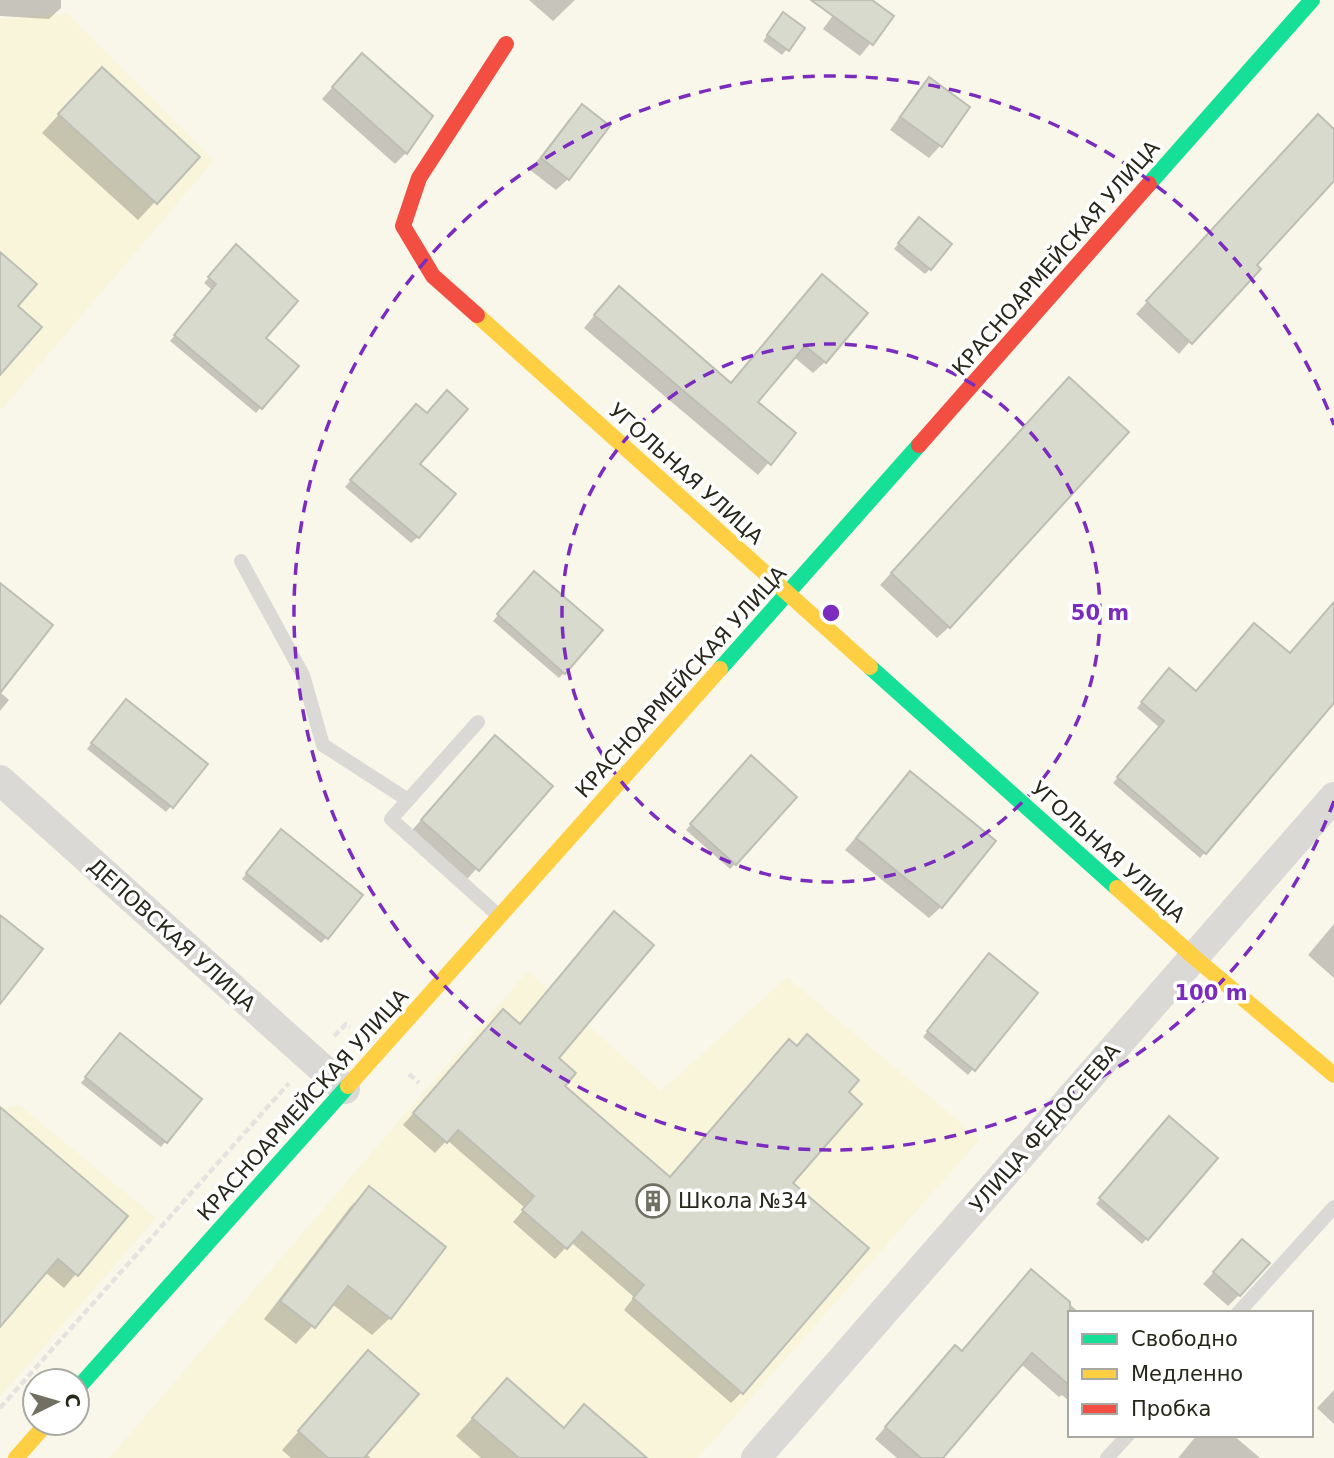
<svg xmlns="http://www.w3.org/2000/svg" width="1334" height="1458" viewBox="0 0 1334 1458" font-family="'DejaVu Sans',sans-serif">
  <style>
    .built { fill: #f8f5db }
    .shadow { fill: #0003 }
    .building { fill: #d9dace; stroke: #bebfb4; stroke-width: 2 }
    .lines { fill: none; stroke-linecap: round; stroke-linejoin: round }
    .path { stroke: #e4e3df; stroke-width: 4.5; stroke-dasharray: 7 3.5; stroke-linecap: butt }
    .lane { stroke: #dad9d6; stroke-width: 14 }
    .street { stroke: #dad9d6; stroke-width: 30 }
    .fast { stroke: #16e098; stroke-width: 16 }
    .slow { stroke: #ffcf43; stroke-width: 16 }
    .jam { stroke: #f24e42; stroke-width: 16 }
    .ring { fill: none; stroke: #7b2cbf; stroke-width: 3.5; stroke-dasharray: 12 9 }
    .labels { text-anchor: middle; stroke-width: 7; stroke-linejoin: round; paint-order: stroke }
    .street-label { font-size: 21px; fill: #28271b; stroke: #fff }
    .poi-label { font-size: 21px; fill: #28271b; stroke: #fff; text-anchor: start }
    .centre { fill: #7b2cbf; stroke: #fff; stroke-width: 3.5 }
    .ring-label { font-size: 21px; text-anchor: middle; font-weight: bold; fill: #7b2cbf; stroke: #fff; stroke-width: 7; stroke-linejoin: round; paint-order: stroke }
  </style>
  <rect width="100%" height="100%" fill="#f9f7ea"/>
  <g class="built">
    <polygon points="67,13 214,160 0,411 0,19"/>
    <polygon points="528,971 661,1091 787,977 980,1139 698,1458 109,1458"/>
    <polygon points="19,1105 156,1218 0,1397 0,1109"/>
  </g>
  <g class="shadow">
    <polygon points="0,0 61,0 61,8 49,19 0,16"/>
    <polygon points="529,0 575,0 553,21"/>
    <polygon points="844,0 869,0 892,17 860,56 823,29"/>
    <polygon points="778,20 803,29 782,55 763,41"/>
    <polygon points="350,67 406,153 395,164 322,99"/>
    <polygon points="930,79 968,107 940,146 929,158 890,130 918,90"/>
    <polygon points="84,87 197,157 138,220 42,133"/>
    <polygon points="582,106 568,179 556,190 530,170 570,118"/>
    <polygon points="1306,128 1334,131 1334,178 1255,265 1179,354 1136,314"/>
    <polygon points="914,225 930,269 925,274 894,249"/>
    <polygon points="231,252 264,338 297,366 256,413 170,341 212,290 204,283"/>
    <polygon points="811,287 825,362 813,373 794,357 755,402 794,433 758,475 584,328 607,300 730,385"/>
    <polygon points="1058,391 949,627 937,638 880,585"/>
    <polygon points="410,413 418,537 411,543 345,487"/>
    <polygon points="529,578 564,673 559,678 493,621"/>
    <polygon points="1334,633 1334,700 1200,858 1113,783 1160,728 1137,708 1164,675 1196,693 1290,655"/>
    <polygon points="0,692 9,700 0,711"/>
    <polygon points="121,706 206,765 166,812 87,749"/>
    <polygon points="495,737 551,786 460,887 405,838"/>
    <polygon points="746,763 735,864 730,869 686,830"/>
    <polygon points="910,774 941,907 929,918 845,850"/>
    <polygon points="276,836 326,938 321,943 242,879"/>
    <polygon points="1334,924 1334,978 1308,955"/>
    <polygon points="984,961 1036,993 968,1075 923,1037"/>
    <polygon points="492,1022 557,1058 563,1086 669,1178 846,1092 791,1183 742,1392 731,1403 624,1310 634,1297 571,1242 555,1259 513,1222 525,1208 447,1140 435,1153 403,1125"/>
    <polygon points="115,1041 166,1141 161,1147 81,1083"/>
    <polygon points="0,1118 126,1216 64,1288 45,1272 0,1325"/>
    <polygon points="1164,1123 1147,1238 1142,1244 1096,1204"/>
    <polygon points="369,1189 390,1318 372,1335 332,1304 296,1344 264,1319 351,1206"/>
    <polygon points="1231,1253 1239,1295 1228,1306 1203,1284"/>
    <polygon points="1031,1271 1080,1313 1070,1313 1070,1402 1062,1395 1059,1397 1021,1364 941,1458 897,1458 875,1439 944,1359 961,1352"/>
    <polygon points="369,1352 365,1453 371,1458 291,1458 282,1450"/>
    <polygon points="507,1380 563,1429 584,1406 619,1458 481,1458 456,1436"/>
    <polygon points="1334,1390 1334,1424 1317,1408"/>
    <polygon points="1197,1435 1233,1435 1260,1458 1178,1458"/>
  </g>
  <g class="building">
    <polygon points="811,0 872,0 894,16 873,45"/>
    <polygon points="783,12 805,28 789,51 767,35"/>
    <polygon points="362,53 433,116 407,154 332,87"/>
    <polygon points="102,67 200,157 157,204 58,114"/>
    <polygon points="929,77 970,107 942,147 900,117"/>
    <polygon points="582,104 610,126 569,180 541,158"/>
    <polygon points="1318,114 1334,129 1334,181 1257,265 1261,269 1192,344 1146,301"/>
    <polygon points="919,217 952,244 931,270 898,243"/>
    <polygon points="236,244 298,301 266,338 299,366 262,409 174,335 216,284 208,277"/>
    <polygon points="0,252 37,284 18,306 42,327 0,375"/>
    <polygon points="822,274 868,313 826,363 805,346 758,402 796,433 771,465 594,315 619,286 731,383"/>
    <polygon points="1069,377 1129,432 950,628 891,573"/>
    <polygon points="447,390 468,409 420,464 456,494 419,538 350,480 416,404 427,413"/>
    <polygon points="534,571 603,630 565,674 497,614"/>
    <polygon points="0,583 53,625 0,693"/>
    <polygon points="1334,602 1334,703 1206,854 1117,777 1164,721 1141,702 1169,668 1196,691 1254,623 1290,653"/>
    <polygon points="126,699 208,764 173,808 91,743"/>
    <polygon points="495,735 553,786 479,871 421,820"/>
    <polygon points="751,755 797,797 736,865 690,824"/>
    <polygon points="910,771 996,841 942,908 856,838"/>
    <polygon points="281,829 363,895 328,939 246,873"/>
    <polygon points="614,911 654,945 559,1058 576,1073 565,1086 670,1177 789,1039 797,1046 807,1034 859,1080 849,1092 862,1104 793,1183 869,1248 743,1394 633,1298 644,1285 582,1232 567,1249 522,1210 534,1196 458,1130 447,1143 413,1113 503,1009 520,1024"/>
    <polygon points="0,915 43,949 0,1004"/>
    <polygon points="989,953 1038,993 975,1071 927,1031"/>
    <polygon points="120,1033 202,1099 167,1143 85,1077"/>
    <polygon points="0,1107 128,1216 78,1276 58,1259 0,1327"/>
    <polygon points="1169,1116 1218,1158 1148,1240 1099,1198"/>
    <polygon points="369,1186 446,1247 391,1319 348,1286 315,1328 280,1301"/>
    <polygon points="1242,1239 1270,1263 1240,1296 1213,1272"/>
    <polygon points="1031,1269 1070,1302 1070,1386 1032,1353 943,1458 921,1458 885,1427 955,1345 962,1351"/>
    <polygon points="368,1350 419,1394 364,1458 328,1458 298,1431"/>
    <polygon points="507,1378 564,1428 584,1404 647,1458 519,1458 472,1418"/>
  </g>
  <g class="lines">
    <g class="path">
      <polyline points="334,1036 346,1024 350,1027"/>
      <polyline points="409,1074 419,1083"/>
      <polyline points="0,1408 289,1083"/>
    </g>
    <g class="lane">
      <polyline points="241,561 303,675 323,745 408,800"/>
      <polyline points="478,722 391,819 499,916"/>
      <polyline points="1238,1313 1334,1207"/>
      <polyline points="1107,1458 1128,1435"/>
    </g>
    <g class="street">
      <polyline points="0,780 345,1089"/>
      <polyline points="756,1458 1334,797"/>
    </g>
    <g class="fast">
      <polyline points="1149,184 1312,0"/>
      <polyline points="870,667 1117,888"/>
      <polyline points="720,669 919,445"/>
      <polyline points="77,1389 348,1086"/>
    </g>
    <g class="slow">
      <polyline points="477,315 870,667"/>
      <polyline points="1117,888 1195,958 1334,1075"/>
      <polyline points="348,1086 720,669"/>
      <polyline points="16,1458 47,1423"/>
    </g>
    <g class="jam">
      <polyline points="477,315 433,276 403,226 419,178 506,44"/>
      <polyline points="919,445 1149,184"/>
    </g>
  </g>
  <g class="ring">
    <circle cx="831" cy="613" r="269"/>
    <path d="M1334 801A537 537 0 1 1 1334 425"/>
  </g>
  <defs>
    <symbol id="building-ring" viewBox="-11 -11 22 22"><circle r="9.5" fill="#fff" stroke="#717063" stroke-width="1.5"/><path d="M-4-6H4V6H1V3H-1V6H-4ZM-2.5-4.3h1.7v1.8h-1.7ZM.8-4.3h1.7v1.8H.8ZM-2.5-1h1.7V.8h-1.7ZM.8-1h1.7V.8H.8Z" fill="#717063"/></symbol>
  </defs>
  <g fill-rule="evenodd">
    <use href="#building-ring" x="634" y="1182" width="38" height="38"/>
  </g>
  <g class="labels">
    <g class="street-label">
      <text transform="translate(1056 258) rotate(-49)" y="7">КРАСНОАРМЕЙСКАЯ УЛИЦА</text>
      <text transform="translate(686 474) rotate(42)" y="7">УГОЛЬНАЯ УЛИЦА</text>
      <text transform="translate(681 682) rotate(-48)" y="7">КРАСНОАРМЕЙСКАЯ УЛИЦА</text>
      <text transform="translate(1108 852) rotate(42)" y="7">УГОЛЬНАЯ УЛИЦА</text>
      <text transform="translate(172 935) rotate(42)" y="7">ДЕПОВСКАЯ УЛИЦА</text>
      <text transform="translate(303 1105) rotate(-48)" y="7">КРАСНОАРМЕЙСКАЯ УЛИЦА</text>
      <text transform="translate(1045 1128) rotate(-49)" y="7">УЛИЦА ФЕДОСЕЕВА</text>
    </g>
    <g class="poi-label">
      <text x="678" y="1208">Школа №34</text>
    </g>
  </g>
  <circle cx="831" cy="613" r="10" class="centre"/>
  <g class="ring-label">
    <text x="1100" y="620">50 m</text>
    <text x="1211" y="1000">100 m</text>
  </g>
  <rect x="1068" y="1311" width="245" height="126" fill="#ffffff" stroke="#a9a9a4" stroke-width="2"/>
  <rect x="1082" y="1334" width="35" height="10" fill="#16e098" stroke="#a9a9a4" stroke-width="2"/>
  <text x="1131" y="1346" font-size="21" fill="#28271b">Свободно</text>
  <rect x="1082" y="1369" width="35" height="10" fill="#ffcf43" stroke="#a9a9a4" stroke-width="2"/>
  <text x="1131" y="1381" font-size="21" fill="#28271b">Медленно</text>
  <rect x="1082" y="1404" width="35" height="10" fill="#f24e42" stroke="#a9a9a4" stroke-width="2"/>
  <text x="1131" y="1416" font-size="21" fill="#28271b">Пробка</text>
  <g transform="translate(56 1402) rotate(85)"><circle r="33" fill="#ffffff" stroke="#a9a9a4" stroke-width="2"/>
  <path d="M0-5L12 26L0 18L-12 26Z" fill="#717063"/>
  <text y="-10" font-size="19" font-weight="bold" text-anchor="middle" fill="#28271b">С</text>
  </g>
</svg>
